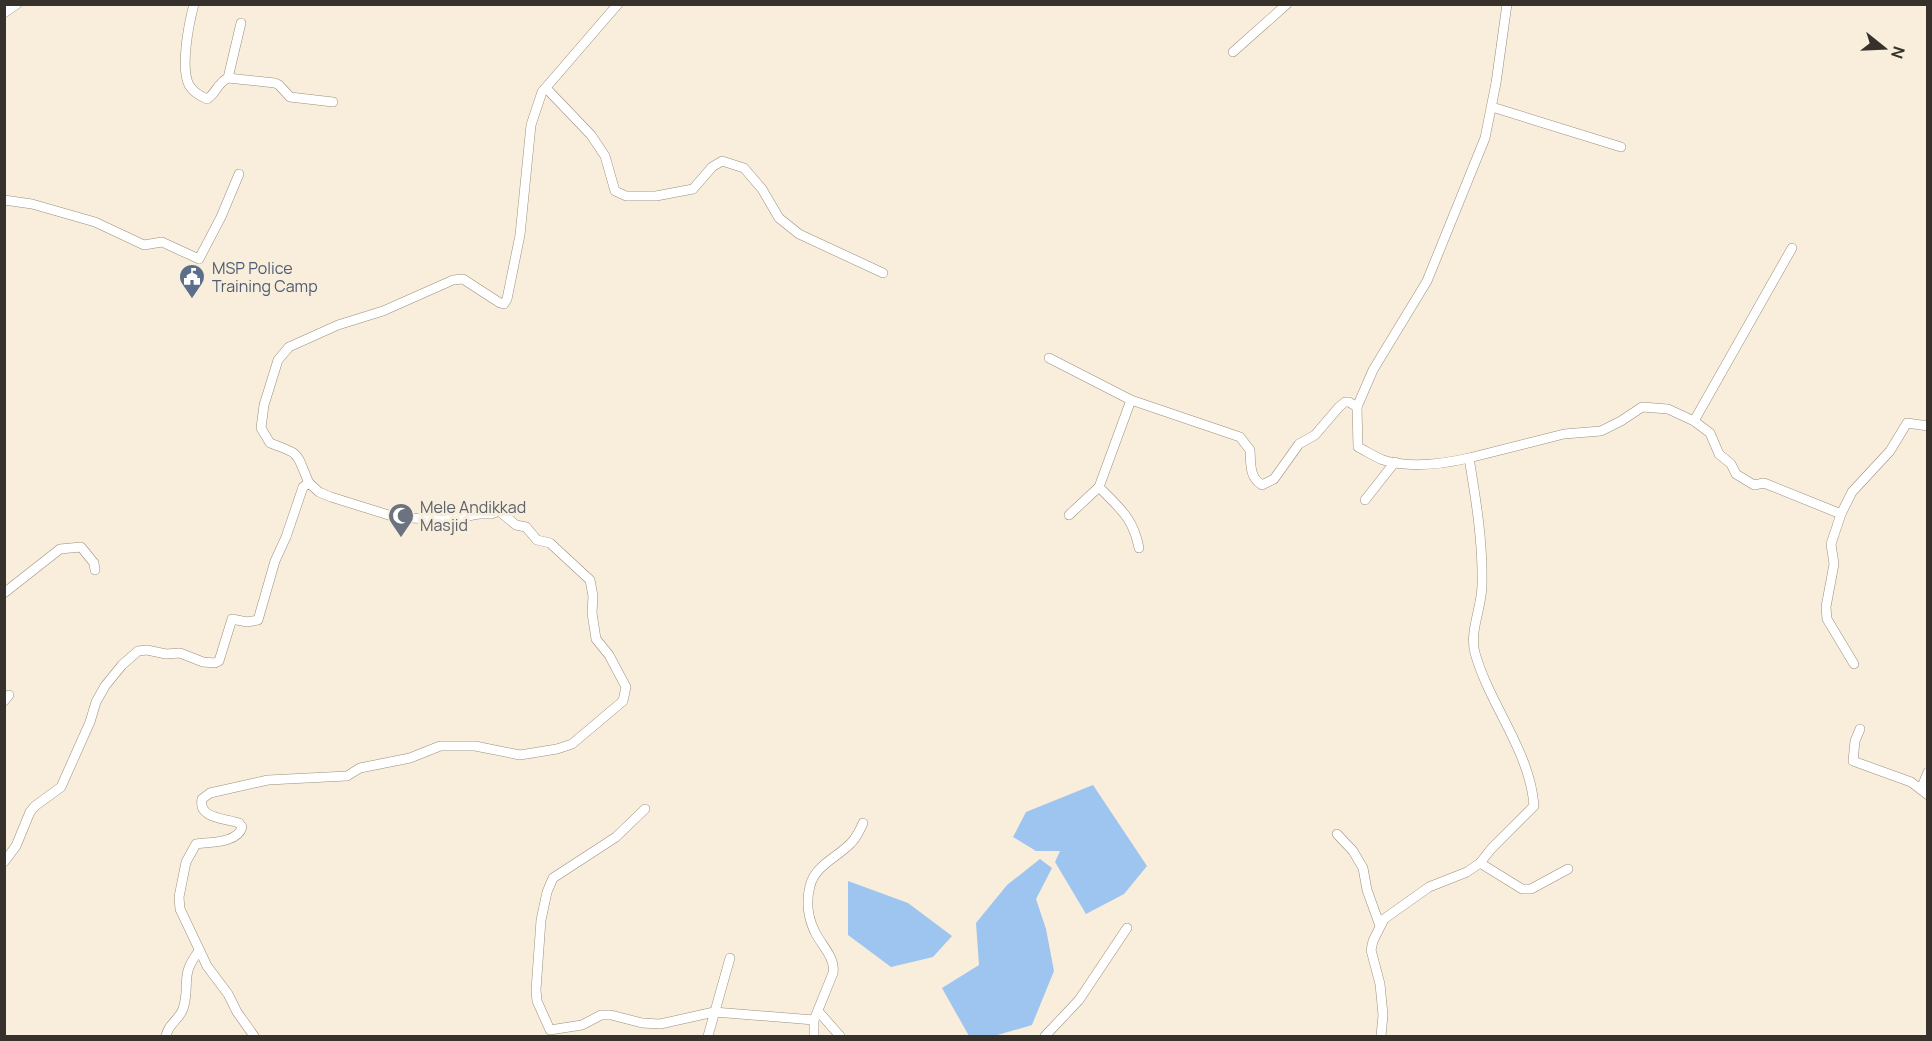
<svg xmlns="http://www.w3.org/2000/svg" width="1932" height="1041" viewBox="0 0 1932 1041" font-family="Manrope,sans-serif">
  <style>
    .water { fill: #9ec4f0 }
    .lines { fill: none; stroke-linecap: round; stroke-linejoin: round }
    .minor-casing { stroke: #998f7e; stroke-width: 10 }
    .minor { stroke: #fff; stroke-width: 9 }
    .labels { text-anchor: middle; stroke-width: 6; stroke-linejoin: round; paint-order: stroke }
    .service-label { font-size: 16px; fill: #4e5e75; stroke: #f8eedb; text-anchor: start }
    .worship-label { font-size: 16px; fill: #5b616d; stroke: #f8eedb; text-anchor: start }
  </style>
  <rect width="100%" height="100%" fill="#f8eedb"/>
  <g class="water">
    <polygon points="1093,785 1147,866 1124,894 1086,914 1055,862 1060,851 1036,851 1013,837 1026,812"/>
    <polygon points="1040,859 1052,868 1036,899 1046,929 1054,971 1032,1025 994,1036 969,1036 942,988 979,965 976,923 1007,885"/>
    <polygon points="848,881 908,903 952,936 933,957 891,967 848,935"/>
  </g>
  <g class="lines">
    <defs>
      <g id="minor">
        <path d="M194 4C189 23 180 67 189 85 193 92 200 96 207 99 216 94 217 83 228 78L275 83 279 85 290 97 333 102"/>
        <polyline points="4,13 17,4"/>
        <polyline points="1233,52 1287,4"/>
        <polyline points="228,78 241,23"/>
        <polyline points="546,88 591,135 605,156 615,191 626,196 656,196 693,189 712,167 722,161 744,168 762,189 779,218 799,234 883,273"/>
        <polyline points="1492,107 1621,147"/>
        <polyline points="4,200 32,204 95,222 144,245 162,242 199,259 221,217 239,174"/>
        <polyline points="1049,358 1131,400"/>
        <polyline points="1694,421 1792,248"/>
        <polyline points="1469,458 1564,434 1601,431 1621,421 1642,407 1668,409 1694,421 1710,433 1719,454 1731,464 1736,474 1754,485 1764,483 1841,514"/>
        <path d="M309 483C295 452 303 455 270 443L261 428 264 405 278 360 289 347 338 325 383 311 453 280 463 279 500 303 504 304 507 299 520 235 531 125 542 92 618 4"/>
        <path d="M1099 487C1119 508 1133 517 1139 548"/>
        <polyline points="1365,500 1395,462"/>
        <path d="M1069 515 1099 487 1131 400 1240 437 1250 450C1251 464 1249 477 1262 485L1274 479 1299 444 1315 435 1339 407 1345 402H1349L1357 407"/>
        <polyline points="4,593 60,549 81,547 94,563 95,570"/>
        <polyline points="1854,664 1827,619 1826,607 1834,564 1831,544 1841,514 1852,492 1890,451 1907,423 1928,426"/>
        <polyline points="4,701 9,695"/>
        <polyline points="1860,729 1855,741 1853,761 1911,782 1928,795"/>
        <polyline points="1921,789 1928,772"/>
        <polyline points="645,809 616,837 553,878 547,892 541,920 536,990 537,1001 550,1030 582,1025 601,1015 611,1015 642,1023 660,1024 714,1012 814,1020"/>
        <polyline points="1337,834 1353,851 1363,868 1367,890 1380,926"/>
        <path d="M4 862 16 846 30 812 35 806 61 787 90 722 96 702 105 686 122 665 138 651 147 650 166 654 180 653 203 662 215 663 219 661 232 619 247 622 258 620 275 561 286 537 303 487 309 483 319 492 331 497 395 517 445 520 479 514H491L499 511 516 525 526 527 537 540 550 543 590 580 593 596 592 613 596 639 609 655 626 687 623 701 572 744 557 749 520 755 475 746H440L410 758 360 768 347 776 268 780 210 793 202 799C198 819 225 818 239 823L242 827C238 843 210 842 196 844L186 862 179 897 180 909 207 966 228 994 237 1012 254 1036"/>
        <polyline points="1480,863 1522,889 1531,889 1568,869"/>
        <polyline points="818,1011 840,1036"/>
        <path d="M166 1036C168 1024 179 1020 183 1009 191 984 179 976 199 951"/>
        <polyline points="708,1036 730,958"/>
        <path d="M814 1036V1020L833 973C836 958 821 945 815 932 808 918 806 901 810 886 815 865 838 857 851 843 857 837 860 830 863 823"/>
        <polyline points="1045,1036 1079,1000 1127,928"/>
        <path d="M1381 1036 1383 1015 1380 984 1371 950 1373 941 1384 919 1429 887 1467 872 1480 863 1491 849 1534 806C1530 751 1490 706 1475 653 1469 632 1482 607 1482 585 1483 542 1476 500 1469 458 1443 464 1409 468 1383 460 1375 457 1366 451 1358 447L1357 407 1373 370 1427 281 1485 138 1496 83 1507 4"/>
      </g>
    </defs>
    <use href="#minor" class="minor-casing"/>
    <use href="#minor" class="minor"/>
  </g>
  <defs>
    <symbol id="civic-pin" viewBox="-11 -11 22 30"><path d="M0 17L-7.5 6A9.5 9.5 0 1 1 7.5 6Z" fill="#5c6f8a" stroke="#f8eedb"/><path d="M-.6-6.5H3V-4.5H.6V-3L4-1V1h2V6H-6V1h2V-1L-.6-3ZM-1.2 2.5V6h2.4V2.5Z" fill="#fff"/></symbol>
    <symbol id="mosque-pin" viewBox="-11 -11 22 30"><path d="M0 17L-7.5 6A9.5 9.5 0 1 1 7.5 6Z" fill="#6b7280" stroke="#f8eedb"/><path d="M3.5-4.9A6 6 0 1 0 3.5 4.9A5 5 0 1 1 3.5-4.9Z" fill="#fff"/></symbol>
  </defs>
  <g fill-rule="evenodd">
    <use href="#civic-pin" x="177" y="262" width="30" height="40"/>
    <use href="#mosque-pin" x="386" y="501" width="30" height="40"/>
  </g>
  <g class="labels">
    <g class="service-label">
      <text x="212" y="274">MSP Police<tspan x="212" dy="18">Training Camp</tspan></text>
    </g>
    <g class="worship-label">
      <text x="420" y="513">Mele Andikkad<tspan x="420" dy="18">Masjid</tspan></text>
    </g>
  </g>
  <rect width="1932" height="1041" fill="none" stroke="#36322b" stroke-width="12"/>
  <g transform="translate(1884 48) rotate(108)" stroke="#f8eedb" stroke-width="4.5" paint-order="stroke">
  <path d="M0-4.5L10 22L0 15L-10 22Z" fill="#36322b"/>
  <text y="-9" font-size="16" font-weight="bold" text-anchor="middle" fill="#36322b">N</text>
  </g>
</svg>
